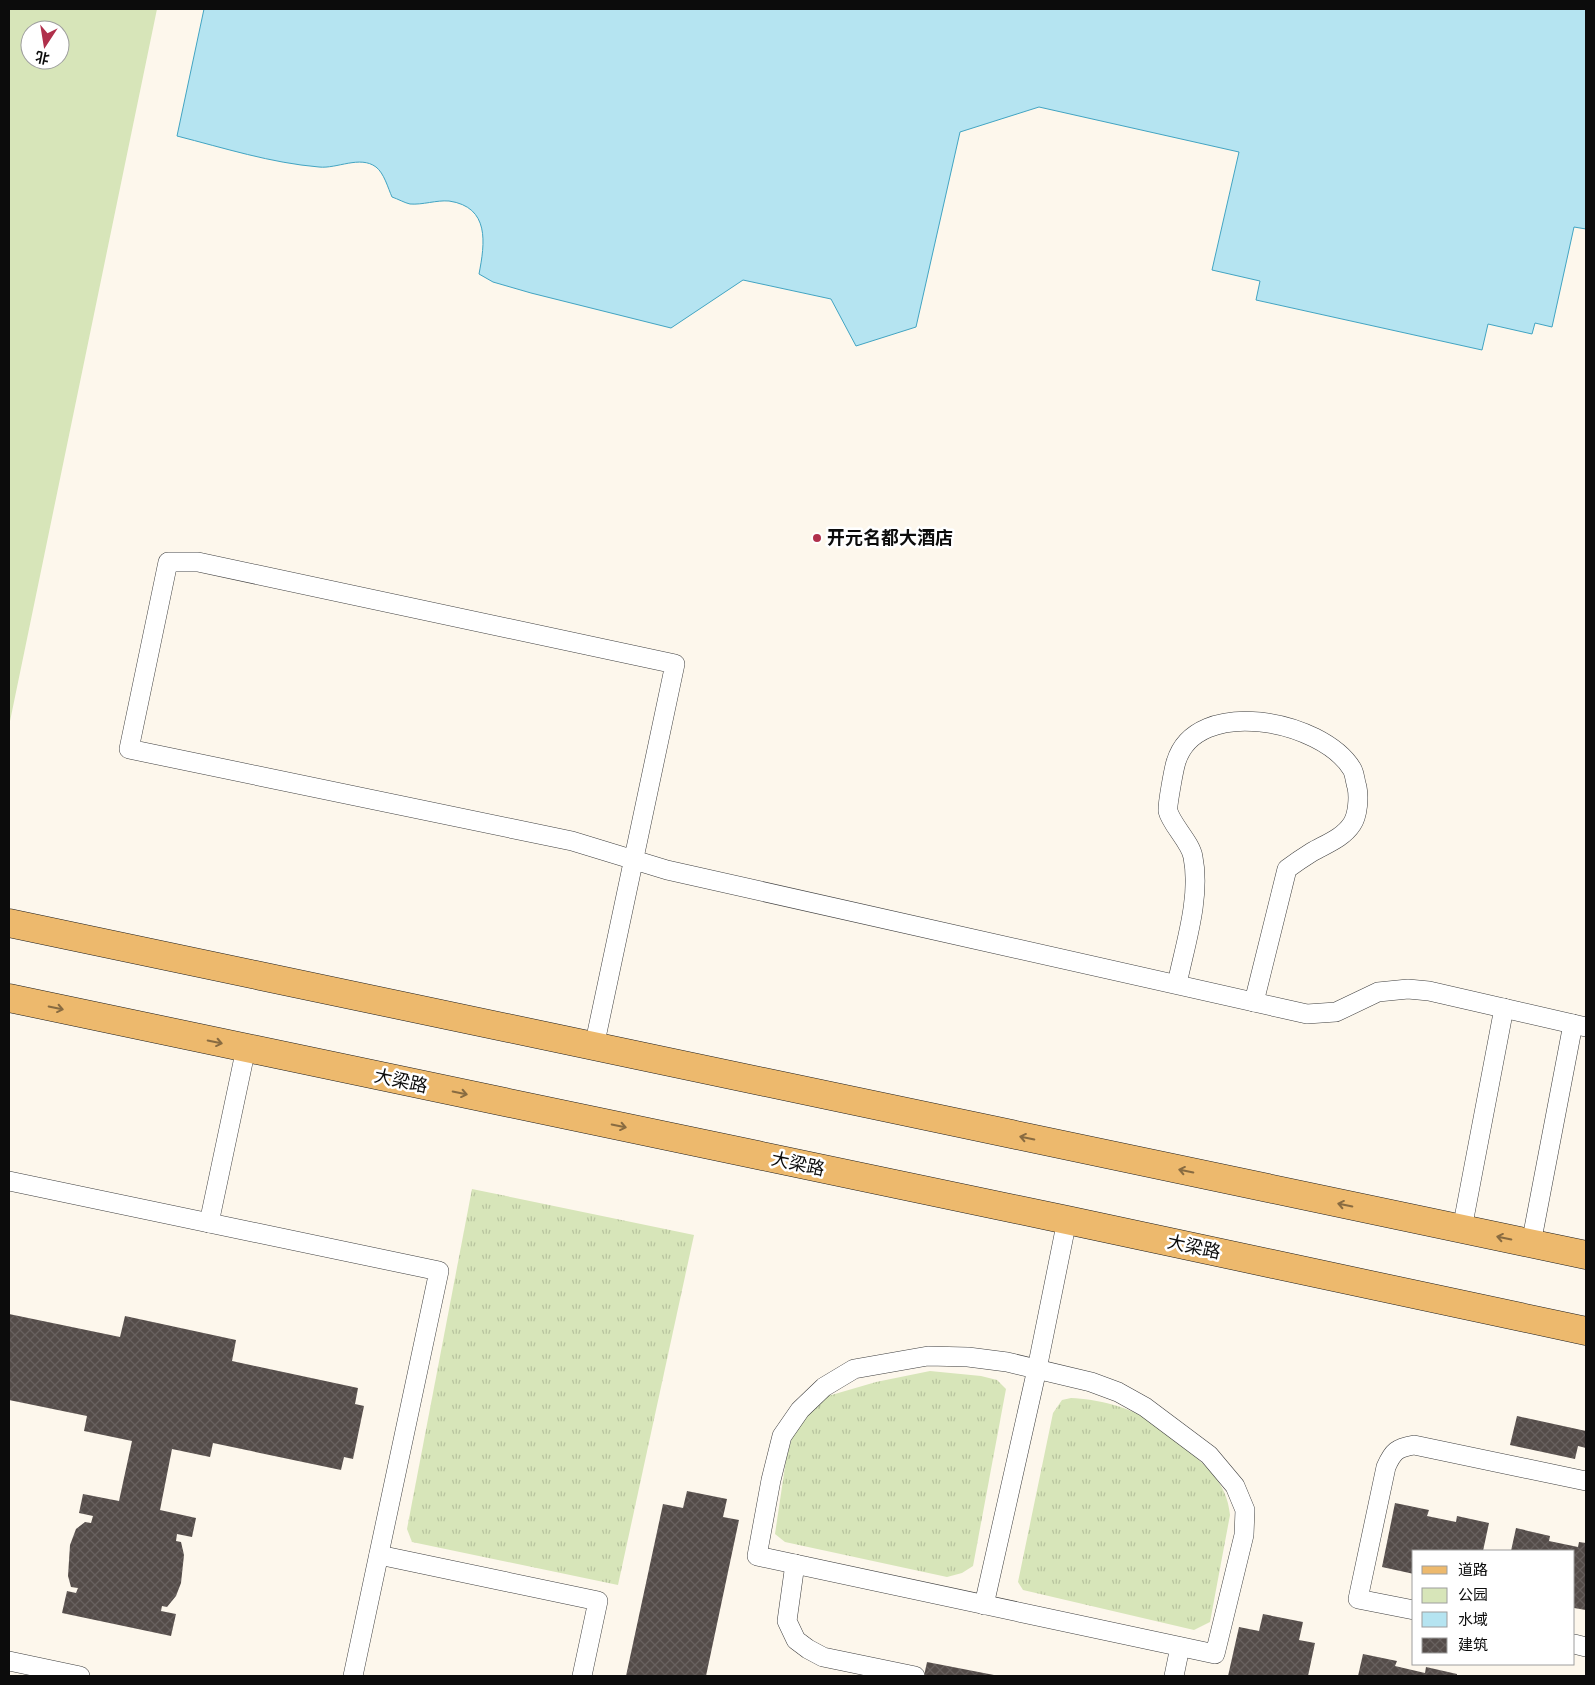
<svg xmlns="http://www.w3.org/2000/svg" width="1595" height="1685" viewBox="0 0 1595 1685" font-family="Lora,'Noto Sans SC',serif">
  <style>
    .grass { fill: url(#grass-tufts) }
    .park { fill: #d7e5b9; fill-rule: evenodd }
    .water { fill: #b5e4f1; stroke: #42a4c2 }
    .building { fill: url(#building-cross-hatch) }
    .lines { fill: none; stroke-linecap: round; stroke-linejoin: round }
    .lane-casing { stroke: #3f3f3f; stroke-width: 20 }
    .primary-casing { stroke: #1d1d1d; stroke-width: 29 }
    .lane { stroke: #fff; stroke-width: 19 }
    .primary { stroke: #edb96d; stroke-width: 28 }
    .oneway { stroke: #886b41 }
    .poi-dot { fill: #b0304b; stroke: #fff; stroke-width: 2 }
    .labels { text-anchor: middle; stroke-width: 5; stroke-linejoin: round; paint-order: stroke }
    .poi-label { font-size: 18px; font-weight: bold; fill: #0c0c0c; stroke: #fff; text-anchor: start }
    .street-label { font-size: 18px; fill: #0c0c0c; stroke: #fff }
  </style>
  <defs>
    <pattern id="grass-tufts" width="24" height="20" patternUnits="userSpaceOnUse" patternTransform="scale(1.25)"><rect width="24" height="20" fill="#d7e5b9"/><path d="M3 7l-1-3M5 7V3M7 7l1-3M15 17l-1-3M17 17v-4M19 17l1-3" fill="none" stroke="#b7c39e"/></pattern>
    <pattern id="building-cross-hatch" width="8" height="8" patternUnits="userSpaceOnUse" patternTransform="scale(1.25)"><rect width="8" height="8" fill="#544c49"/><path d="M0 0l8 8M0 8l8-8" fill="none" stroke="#68615f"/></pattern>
  </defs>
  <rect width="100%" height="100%" fill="#fdf7ec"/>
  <g class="grass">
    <polygon points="472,1189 694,1235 618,1585 412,1542 407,1529"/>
    <polygon points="930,1371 981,1376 997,1380 1006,1389 973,1566 962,1573 947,1577 785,1542 775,1534 786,1460 795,1427 828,1396 876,1382"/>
    <path d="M1071 1398C1096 1399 1131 1407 1151 1422 1162 1429 1172 1438 1182 1446 1206 1465 1227 1482 1230 1515L1210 1622 1194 1630 1023 1590 1018 1582 1053 1413 1062 1400Z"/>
  </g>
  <path class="park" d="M9 9H157L9 726ZM30 30H60V60H30Z"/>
  <path class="water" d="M204 9H1586V229L1574 227 1552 327 1535 323 1532 334 1488 324 1482 350 1256 300 1260 281 1212 270 1239 152 1039 107 960 132 916 327 856 346 831 299 743 280 671 328 531 293 493 282 479 274C485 243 490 207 449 201 436 200 423 205 410 204 405 203 398 199 392 197 388 188 384 173 376 167 360 155 337 169 319 167 271 163 224 148 177 136Z"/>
  <g class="building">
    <polygon points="9,1314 120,1337 125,1316 236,1340 232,1361 358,1388 355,1404 364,1406 353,1459 344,1457 341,1470 213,1443 210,1457 172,1449 160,1510 196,1518 192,1537 177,1534 176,1541 181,1542 184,1555 181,1583 176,1596 167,1607 162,1606 161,1611 176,1614 171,1636 62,1613 67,1591 76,1593 78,1588 71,1587 68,1576 70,1545 76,1529 85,1522 91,1523 93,1516 79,1513 83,1494 119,1501 132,1441 84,1431 87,1416 9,1400"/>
    <polygon points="1517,1416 1586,1431 1586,1448 1578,1446 1575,1459 1510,1445"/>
    <polygon points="687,1491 727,1499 723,1517 739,1520 706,1676 626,1676 663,1504 683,1508"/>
    <polygon points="1395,1503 1429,1510 1427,1516 1456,1522 1457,1516 1489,1523 1483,1551 1414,1551 1414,1574 1382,1567"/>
    <polygon points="1516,1528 1550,1536 1549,1541 1578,1547 1579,1542 1586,1543 1586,1610 1574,1608 1574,1551 1511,1551"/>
    <polygon points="1263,1614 1303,1622 1299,1640 1315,1643 1308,1676 1228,1676 1239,1627 1259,1631"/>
    <polygon points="1363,1654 1397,1661 1395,1666 1425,1673 1426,1667 1457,1674 1457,1676 1358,1676"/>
    <polygon points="927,1662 994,1675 994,1676 924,1676"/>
  </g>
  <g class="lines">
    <defs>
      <g id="lane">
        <path d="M1177 984C1185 945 1201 897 1193 857 1191 843 1171 824 1168 811 1167 806 1174 768 1176 762 1196 695 1322 720 1352 769 1355 774 1355 782 1357 787 1359 797 1358 815 1352 824 1343 838 1326 844 1312 852 1304 857 1295 863 1287 869L1254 1002"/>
        <polyline points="594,1047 675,664 198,562 168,562 129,749 572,841 667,870 1307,1014 1336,1012 1378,992 1408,989 1429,991 1586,1027"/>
        <polyline points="9,1181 439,1271 353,1676"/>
        <polyline points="209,1223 246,1048"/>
        <polyline points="1462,1229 1504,1008"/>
        <polyline points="1531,1244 1573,1024"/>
        <polygon points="928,1356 968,1357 1007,1362 1091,1382 1118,1392 1145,1407 1209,1455 1235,1486 1245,1510 1244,1535 1215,1654 757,1556 771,1480 782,1436 800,1410 824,1387 854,1369"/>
        <polyline points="379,1555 598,1601 582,1676"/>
        <polyline points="795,1564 787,1621 796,1640 808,1649 823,1657 915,1676"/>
        <polyline points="984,1605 1037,1369 1067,1220"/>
        <path d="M1414 1610 1358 1599 1386 1467C1393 1451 1397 1448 1414 1445L1586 1481"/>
        <polyline points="1574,1644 1586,1647"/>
        <polyline points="9,1661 80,1676"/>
        <polyline points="1174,1676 1180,1647"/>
      </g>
      <g id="primary">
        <polyline points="9,923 1586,1255"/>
        <polyline points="9,998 1067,1220 1586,1331"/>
      </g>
    </defs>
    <use href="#lane" class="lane-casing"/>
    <use href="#primary" class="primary-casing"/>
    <use href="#lane" class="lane"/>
    <use href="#primary" class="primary"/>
  </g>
  <defs><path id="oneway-shaft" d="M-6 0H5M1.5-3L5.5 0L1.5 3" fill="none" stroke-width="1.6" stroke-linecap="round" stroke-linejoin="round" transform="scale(1.25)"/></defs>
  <g class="oneway">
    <use href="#oneway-shaft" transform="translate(56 1008) rotate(12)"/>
    <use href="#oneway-shaft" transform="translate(215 1042) rotate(12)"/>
    <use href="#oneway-shaft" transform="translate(460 1093) rotate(12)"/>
    <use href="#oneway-shaft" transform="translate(619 1126) rotate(12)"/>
    <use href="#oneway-shaft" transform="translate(1027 1138) rotate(-168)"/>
    <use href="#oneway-shaft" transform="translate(1186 1171) rotate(-168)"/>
    <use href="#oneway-shaft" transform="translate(1345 1205) rotate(-168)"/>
    <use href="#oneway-shaft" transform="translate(1504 1238) rotate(-168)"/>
  </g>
  <circle class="poi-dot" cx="817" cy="538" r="5"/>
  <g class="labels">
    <g class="poi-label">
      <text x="827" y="544">开元名都大酒店</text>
    </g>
    <g class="street-label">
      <text transform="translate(401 1081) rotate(12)" y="6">大梁路</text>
      <text transform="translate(798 1164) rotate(12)" y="6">大梁路</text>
      <text transform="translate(1194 1247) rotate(12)" y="6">大梁路</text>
    </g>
  </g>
  <rect width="1595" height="1685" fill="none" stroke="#0c0c0c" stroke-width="20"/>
  <rect x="1412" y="1550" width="162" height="115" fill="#ffffff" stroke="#9e9e9e"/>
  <rect x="1422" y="1566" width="25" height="8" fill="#edb96d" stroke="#9e9e9e"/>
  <text x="1458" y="1575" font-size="15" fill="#0c0c0c">道路</text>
  <rect x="1422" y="1588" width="25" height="15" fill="#d7e5b9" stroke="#9e9e9e"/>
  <text x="1458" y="1600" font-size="15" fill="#0c0c0c">公园</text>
  <rect x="1422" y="1612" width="25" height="15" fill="#b5e4f1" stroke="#9e9e9e"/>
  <text x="1458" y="1625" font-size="15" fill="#0c0c0c">水域</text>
  <rect x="1422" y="1638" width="25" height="15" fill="url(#building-cross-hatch)" stroke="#9e9e9e"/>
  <text x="1458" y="1650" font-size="15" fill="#0c0c0c">建筑</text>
  <g transform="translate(45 45) rotate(192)"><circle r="24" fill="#ffffff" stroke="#9e9e9e"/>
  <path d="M0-4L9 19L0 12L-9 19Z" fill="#b0304b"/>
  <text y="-8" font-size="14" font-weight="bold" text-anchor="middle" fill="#0c0c0c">北</text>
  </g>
</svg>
